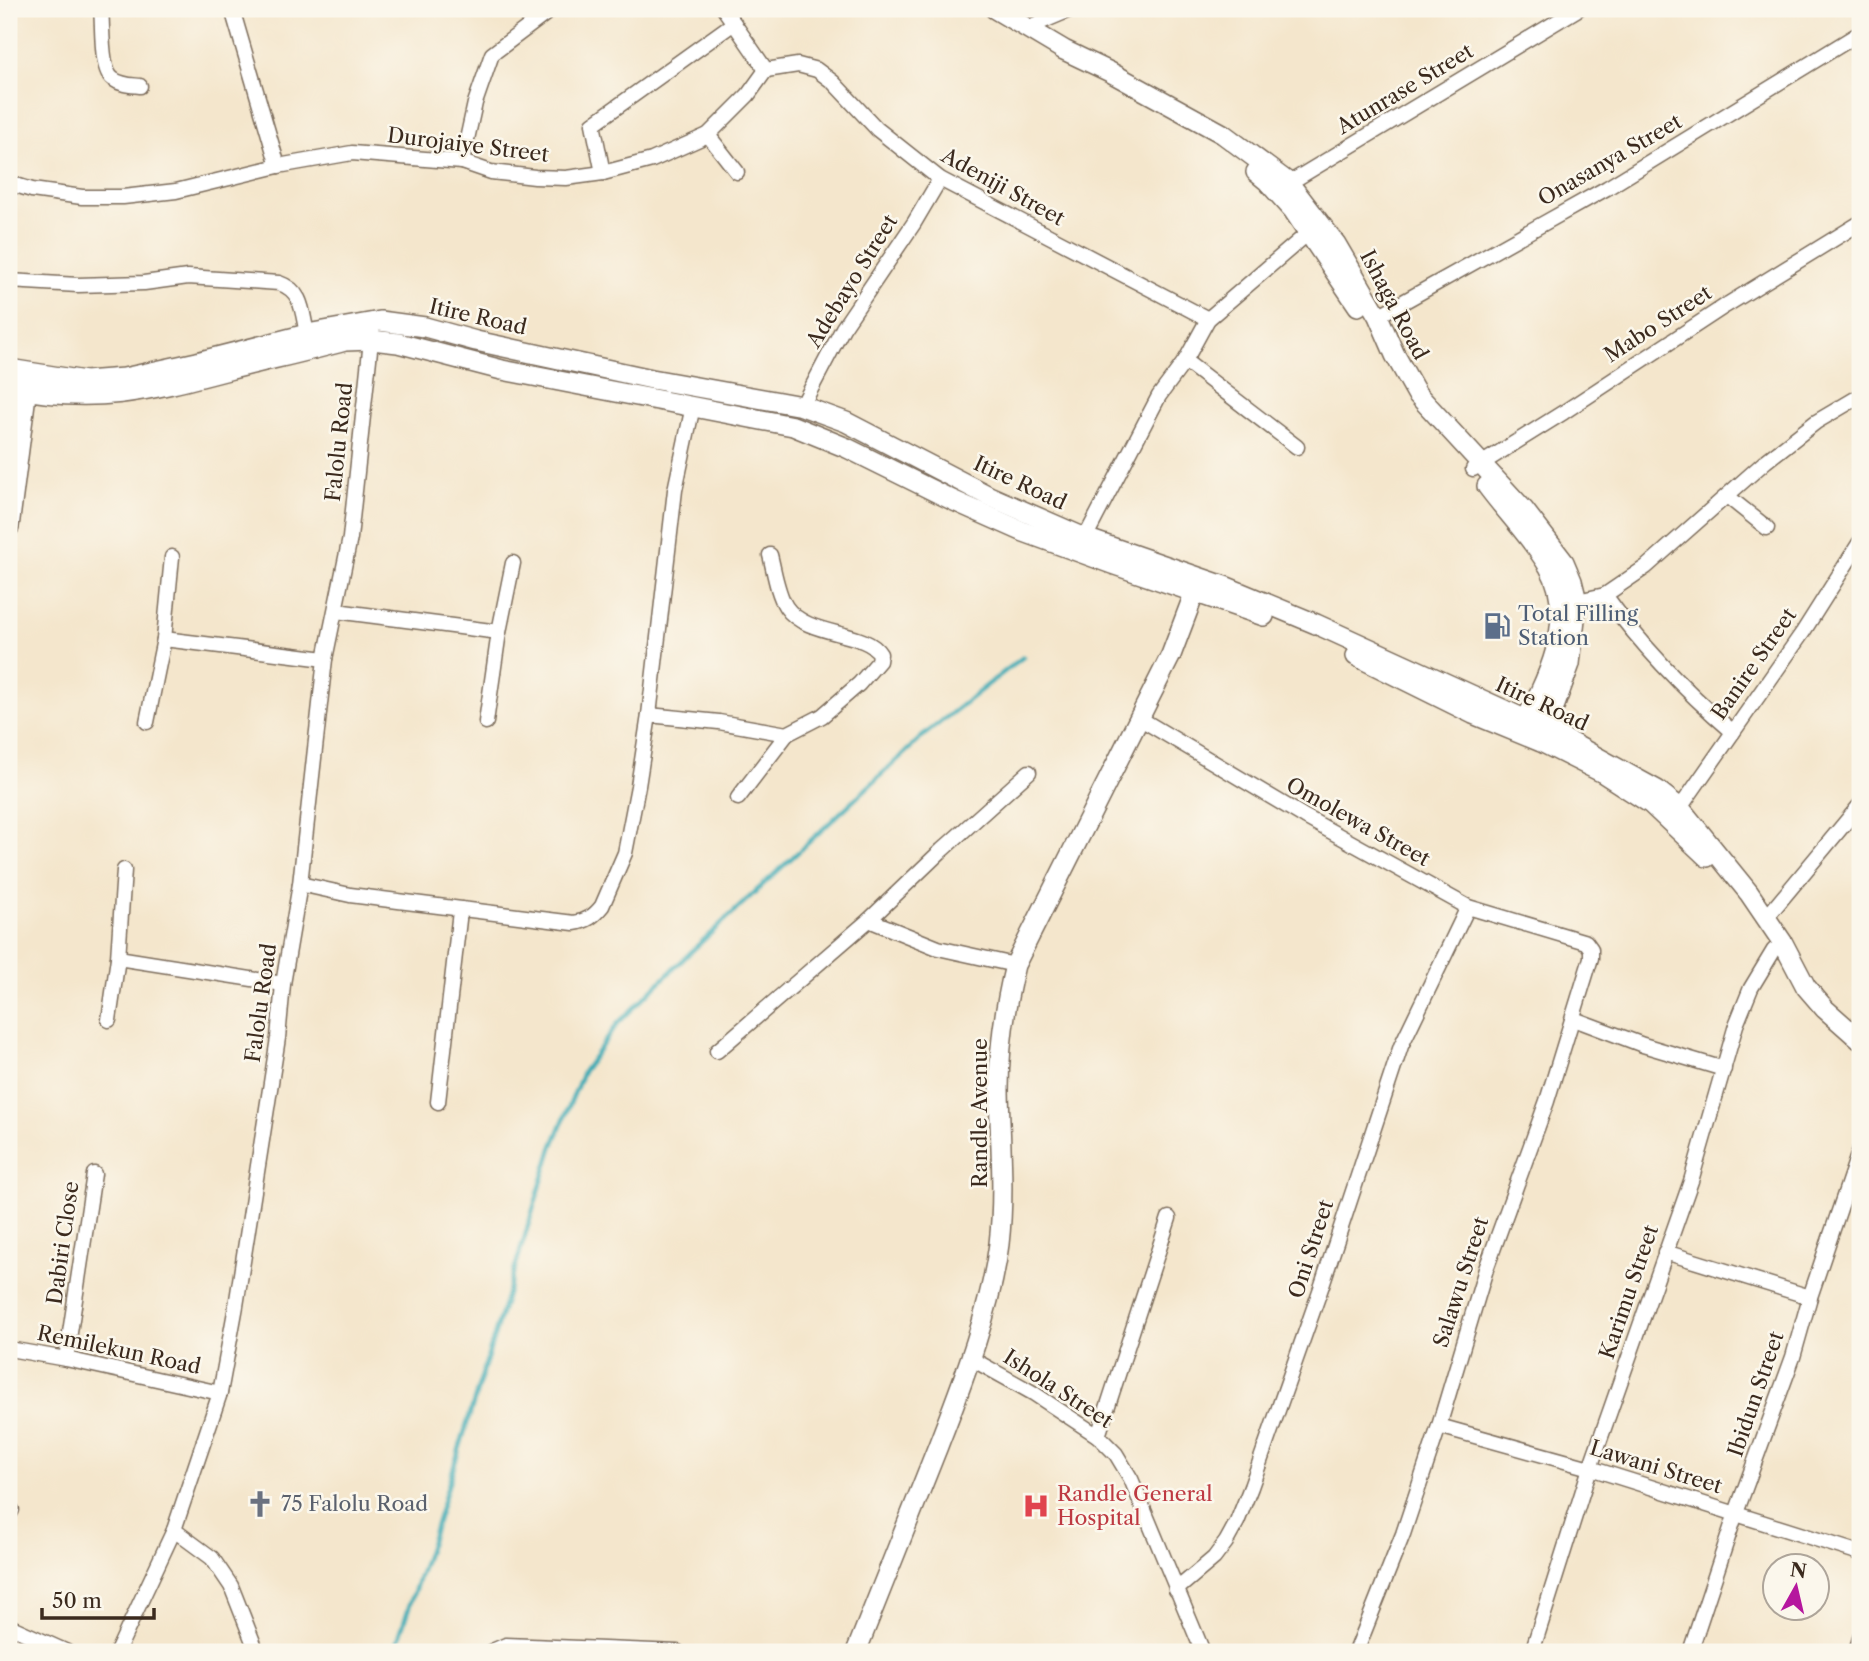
<svg xmlns="http://www.w3.org/2000/svg" width="1869" height="1661" viewBox="0 0 1869 1661" font-family="'Libre Caslon Text',serif">
  <style>
    .lines { fill: none; stroke-linecap: round; stroke-linejoin: round }
    .stream { stroke: #3aabb5; stroke-width: 4.5 }
    .street-casing { stroke: #7c6c5b; stroke-width: 17 }
    .secondary-casing { stroke: #7c6c5b; stroke-width: 22 }
    .street { stroke: #fff; stroke-width: 14 }
    .secondary { stroke: #fff; stroke-width: 19 }
    .labels { text-anchor: middle; stroke-width: 5; stroke-linejoin: round; paint-order: stroke }
    .street-label { font-size: 21px; fill: #3b2a1e; stroke: #fbf7ec }
    .service-label { font-size: 21px; fill: #4e5e75; stroke: #fbf7ec; text-anchor: start }
    .health-label { font-size: 21px; fill: #be3a42; stroke: #fbf7ec; text-anchor: start }
    .worship-label { font-size: 21px; fill: #5b616d; stroke: #fbf7ec; text-anchor: start }
  </style>
  <rect width="100%" height="100%" fill="#fbf7ec"/>
  <filter id="ink" filterUnits="userSpaceOnUse"><feTurbulence type="fractalNoise" baseFrequency=".0143" numOctaves="2"/><feDisplacementMap in="SourceGraphic" scale="14" xChannelSelector="R" yChannelSelector="G"/><feConvolveMatrix kernelMatrix="1 2 1 2 8 2 1 2 1" color-interpolation-filters="sRGB"/></filter>
  <filter id="wash" filterUnits="userSpaceOnUse"><feTurbulence type="fractalNoise" baseFrequency=".00686" numOctaves="4" result="noise"/><feDisplacementMap in="SourceGraphic" scale="28" xChannelSelector="R" yChannelSelector="G"/><feGaussianBlur stdDeviation="1.57" result="paint"/><feColorMatrix in="noise" values="0 0 0 0 0 0 0 0 0 0 0 0 0 0 0 0 0 1.4 0 .05"/><feComposite in="paint" operator="in"/></filter>
  <g filter="url(#wash)">
    <rect width="100%" height="100%" fill="#f4e6cc"/>
    <g class="lines">
      <polyline class="stream" points="394,1652 430,1544 552,1148 583,1072 618,1023 696,947 924,735 1023,657"/>
    </g>
  </g>
  <g filter="url(#ink)">
    <g class="lines">
      <defs>
        <g id="street">
          <path d="M101 9C103 25 100 70 113 79 121 85 131 85 140 86"/>
          <polyline points="232,9 278,166"/>
          <polyline points="724,9 766,70 798,65 817,70 833,82 877,129 940,179 1208,319"/>
          <polyline points="1027,28 1072,9"/>
          <polyline points="708,135 737,172"/>
          <polyline points="462,162 475,103 492,54 552,9"/>
          <polyline points="603,173 593,124 734,23"/>
          <polyline points="9,183 32,190 82,197 123,197 176,191 278,166 352,153 462,162 491,172 535,177 566,178 603,173 652,160 708,135 748,95 766,70"/>
          <polyline points="1289,183 1578,9"/>
          <path d="M9 281 78 285 144 283 188 277 279 283C303 291 302 312 307 334"/>
          <polyline points="1378,316 1607,188 1860,33"/>
          <polyline points="1185,361 1297,447"/>
          <polyline points="802,406 843,328 914,223 940,179"/>
          <polyline points="1473,469 1564,412 1725,306 1860,223"/>
          <polyline points="1727,496 1767,528"/>
          <polyline points="1085,538 1159,396 1185,361 1208,319 1307,234 1315,231"/>
          <path d="M1605 595C1643 648 1684 690 1733 732"/>
          <polyline points="1577,601 1605,595 1646,567 1766,461 1816,422 1860,396"/>
          <polyline points="336,611 499,632"/>
          <polyline points="164,639 325,659"/>
          <path d="M649 715 719 722 787 734 822 716 859 684 879 661 880 654C866 630 806 637 786 607 777 593 774 570 770 555"/>
          <polyline points="1139,718 1305,817 1468,907 1586,942 1591,949 1591,958 1547,1101 1486,1269 1439,1426 1403,1534 1356,1652"/>
          <polyline points="147,722 164,639 172,557"/>
          <polyline points="486,722 499,632 513,563"/>
          <polyline points="738,798 787,734"/>
          <polyline points="1680,808 1803,632 1860,542"/>
          <path d="M300 884 350 895 574 923C587 921 594 916 602 906L625 853 638 786 649 715 675 490 693 406"/>
          <polyline points="1766,918 1860,805"/>
          <polyline points="869,920 938,948 1015,965"/>
          <polyline points="118,958 283,984"/>
          <polyline points="1574,1019 1643,1045 1724,1069"/>
          <polyline points="109,1020 118,958 124,870"/>
          <polyline points="717,1051 869,920 942,850 1029,772"/>
          <polyline points="438,1102 460,911"/>
          <polyline points="1665,1252 1810,1297"/>
          <polyline points="9,1349 66,1359 220,1393"/>
          <polyline points="970,1358 1033,1393 1098,1436 1116,1454 1131,1479 1203,1652"/>
          <polyline points="66,1359 94,1174"/>
          <polyline points="1439,1426 1590,1468 1860,1553"/>
          <polyline points="1098,1436 1169,1218"/>
          <polyline points="9,1515 12,1510"/>
          <polyline points="174,1530 212,1558 231,1586 257,1652"/>
          <polyline points="1176,1590 1214,1558 1226,1542 1237,1522 1251,1487 1321,1288 1401,1046 1468,907"/>
          <polyline points="9,1626 67,1652"/>
          <polyline points="117,1652 174,1530 220,1393 236,1306 278,1038 283,984 300,884 325,659 350,538 372,331"/>
          <polyline points="490,1652 506,1645 678,1652"/>
          <polyline points="1532,1652 1590,1468 1691,1181 1736,1025 1751,988 1774,950"/>
          <polyline points="1690,1652 1736,1513 1793,1357 1810,1297 1860,1149"/>
          <polyline points="1856,1652 1860,1638"/>
        </g>
        <g id="secondary">
          <polyline points="995,9 1064,50 1110,72 1223,134 1289,183 1336,244 1378,316 1395,355 1417,394 1524,510 1564,562 1572,581 1577,601 1570,664 1542,740"/>
          <polyline points="1256,172 1267,181 1293,210 1358,306"/>
          <polyline points="9,369 85,381 124,378 197,362 307,334 380,321 425,327 476,341 652,379 802,406 846,422 989,496 1085,538 1227,587 1316,624 1546,729 1657,790 1680,808 1749,893 1783,943 1806,987 1825,1009 1860,1040"/>
          <path d="M9 387C96 406 152 390 236 368 272 359 309 351 345 341L372 340 398 343 502 370 793 426 847 448 952 500 1024 532 1112 564 1264 616"/>
          <path d="M1487 486C1507 513 1532 538 1549 567 1579 620 1546 682 1521 729"/>
          <polyline points="9,527 28,379"/>
          <polyline points="1356,656 1473,714 1541,742 1603,773 1651,804 1707,857"/>
          <path d="M856 1652C883 1583 911 1515 938 1446 963 1381 990 1313 999 1244 1005 1192 1000 1141 999 1090 999 1048 1005 1006 1015 965L1171 655 1199 581"/>
        </g>
      </defs>
      <use href="#street" class="street-casing"/>
      <use href="#secondary" class="secondary-casing"/>
      <use href="#street" class="street"/>
      <use href="#secondary" class="secondary"/>
    </g>
  </g>
  <defs>
    <symbol id="fuel-bare" viewBox="-9 -9 18 18"><path d="M-5.5-6h7V0h2V4h1.3V-2.5L3-4.5l.8-.8L6-3V5H2.5V1h-1V6h-7ZM-4.2-4.7v3.2H.2V-4.7Z" fill="#5c6f8a" stroke="#fbf7ec" stroke-width="2.5" paint-order="stroke"/></symbol>
    <symbol id="church-bare" viewBox="-9 -9 18 18"><path d="M-1.2-6h2.4v3.5h3.3v2.4h-3.3V6h-2.4V-.1h-3.3v-2.4h3.3Z" fill="#6b7280" stroke="#fbf7ec" stroke-width="2.5" paint-order="stroke"/></symbol>
    <symbol id="hospital-bare" viewBox="-9 -9 18 18"><path d="M-5-5h3v3.5h4V-5h3V5h-3V1.5h-4V5h-3Z" fill="#e0444e" stroke="#fbf7ec" stroke-width="2.5" paint-order="stroke"/></symbol>
  </defs>
  <g fill-rule="evenodd">
    <use href="#fuel-bare" x="1478" y="607" width="38" height="38"/>
    <use href="#church-bare" x="241" y="1485" width="38" height="38"/>
    <use href="#hospital-bare" x="1017" y="1487" width="38" height="38"/>
  </g>
  <g class="labels">
    <g class="street-label">
      <text transform="translate(1405 89) rotate(-31)" y="7">Atunrase Street</text>
      <text transform="translate(468 145) rotate(7)" y="7">Durojaiye Street</text>
      <text transform="translate(1610 160) rotate(-30)" y="7">Onasanya Street</text>
      <text transform="translate(1003 187) rotate(29)" y="7">Adeniji Street</text>
      <text transform="translate(852 281) rotate(-58)" y="7">Adebayo Street</text>
      <text transform="translate(1394 305) rotate(62)" y="7">Ishaga Road</text>
      <text transform="translate(478 317) rotate(13)" y="7">Itire Road</text>
      <text transform="translate(1658 324) rotate(-33)" y="7">Mabo Street</text>
      <text transform="translate(339 442) rotate(-84)" y="7">Falolu Road</text>
      <text transform="translate(1020 483) rotate(25)" y="7">Itire Road</text>
      <text transform="translate(1754 664) rotate(-55)" y="7">Banire Street</text>
      <text transform="translate(1542 704) rotate(25)" y="7">Itire Road</text>
      <text transform="translate(1358 822) rotate(29)" y="7">Omolewa Street</text>
      <text transform="translate(261 1003) rotate(-82)" y="7">Falolu Road</text>
      <text transform="translate(980 1113) rotate(-90)" y="7">Randle Avenue</text>
      <text transform="translate(63 1243) rotate(-82)" y="7">Dabiri Close</text>
      <text transform="translate(1311 1249) rotate(-72)" y="7">Oni Street</text>
      <text transform="translate(1461 1282) rotate(-72)" y="7">Salawu Street</text>
      <text transform="translate(1629 1292) rotate(-71)" y="7">Karimu Street</text>
      <text transform="translate(119 1350) rotate(12)" y="7">Remilekun Road</text>
      <text transform="translate(1058 1389) rotate(33)" y="7">Ishola Street</text>
      <text transform="translate(1756 1394) rotate(-71)" y="7">Ibidun Street</text>
      <text transform="translate(1656 1467) rotate(17)" y="7">Lawani Street</text>
    </g>
    <g class="service-label">
      <text x="1518" y="621">Total Filling<tspan x="1518" dy="24">Station</tspan></text>
    </g>
    <g class="health-label">
      <text x="1057" y="1501">Randle General<tspan x="1057" dy="24">Hospital</tspan></text>
    </g>
    <g class="worship-label">
      <text x="281" y="1511">75 Falolu Road</text>
    </g>
  </g>
  <rect width="1869" height="1661" fill="none" stroke="#fbf7ec" stroke-width="35"/>
  <g transform="translate(1796 1587) rotate(8)"><circle r="33" fill="#fbf7ec" stroke="#aea59a" stroke-width="2"/>
  <path d="M0-5L12 26L0 18L-12 26Z" fill="#b5179e"/>
  <text y="-10" font-size="19" font-weight="bold" text-anchor="middle" fill="#3b2a1e">N</text>
  </g>
  <path d="M42 1608v10h112v-10" fill="none" stroke="#3b2a1e" stroke-width="3.5"/>
  <text x="52" y="1608" font-size="21" fill="#3b2a1e" stroke="#fbf7ec" stroke-width="5" paint-order="stroke">50 m</text>
</svg>
